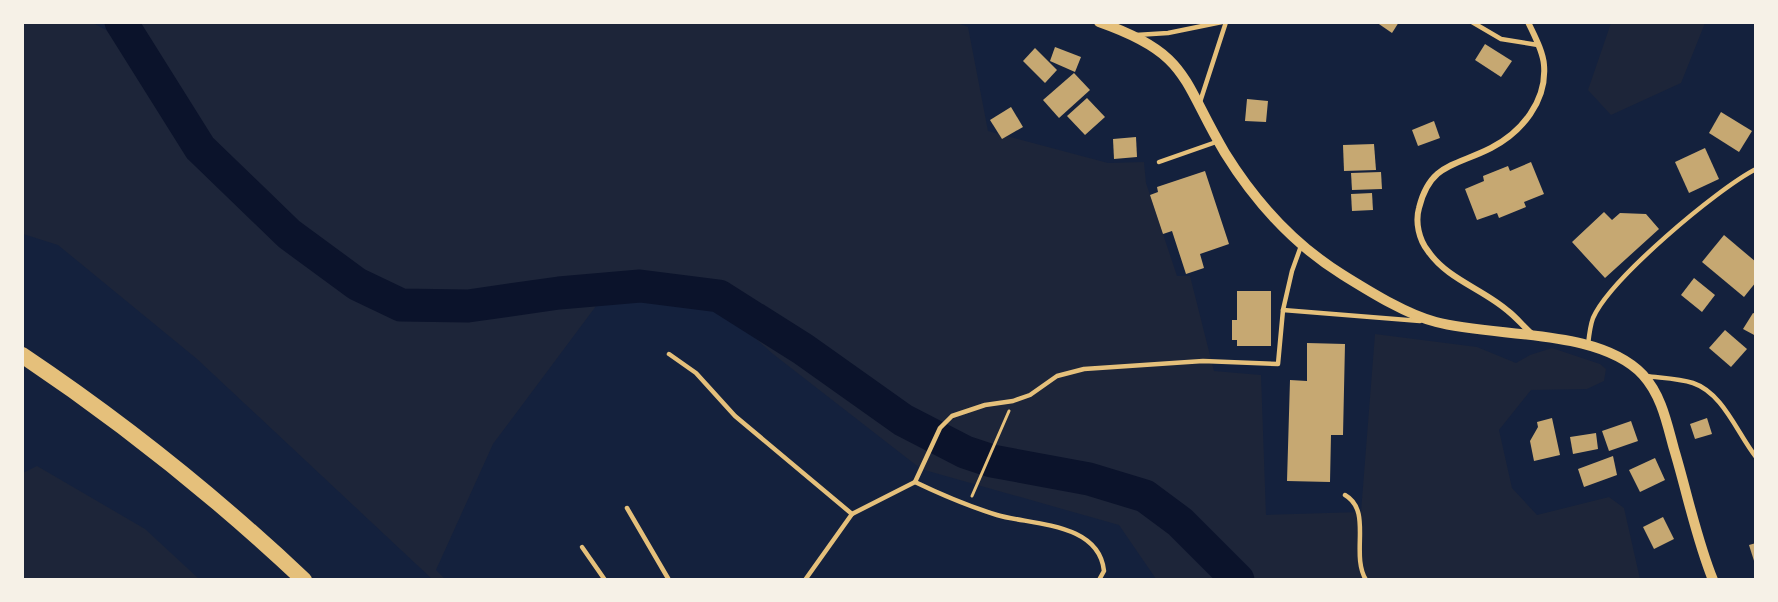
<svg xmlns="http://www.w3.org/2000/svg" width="1778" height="602" viewBox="0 0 1778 602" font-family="Montserrat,sans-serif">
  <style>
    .green { fill: #1d2539 }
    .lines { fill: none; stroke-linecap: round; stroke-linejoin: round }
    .river { stroke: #0b132b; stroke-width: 33 }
    .building { fill: #c6a872 }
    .path { stroke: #e5c07b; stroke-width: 3 }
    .service { stroke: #e5c07b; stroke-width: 4.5 }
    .minor { stroke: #e5c07b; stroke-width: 6 }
    .tertiary { stroke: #e5c07b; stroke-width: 10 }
    .trunk { stroke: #e5c07b; stroke-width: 16 }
  </style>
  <rect width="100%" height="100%" fill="#14213d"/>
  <g class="green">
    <polygon points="22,23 93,23 158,58 135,23 957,23 968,27 988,131 1108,163 1144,162 1146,183 1177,276 1190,276 1214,371 1261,375 1266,515 1361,512 1375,334 1477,347 1516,363 1530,355 1552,348 1600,364 1606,369 1604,381 1587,389 1531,390 1499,430 1512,488 1537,515 1609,497 1624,508 1640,579 1156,579 1119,525 921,469 773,354 694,284 608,290 493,444 436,570 445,579 432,579 197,359 58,245 23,234"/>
    <polygon points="1611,23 1611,22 1705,23 1681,83 1611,115 1588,90"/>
    <polygon points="37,466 145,529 199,579 23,579 23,473"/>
  </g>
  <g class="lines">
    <polyline class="river" points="121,22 200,148 289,234 357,284 401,305 468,306 559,293 640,286 719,296 803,349 903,420 965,452 992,461 1089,479 1145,496 1180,522 1238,580"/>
  </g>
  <g class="building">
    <polygon points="1376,22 1399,22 1392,33"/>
    <polygon points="1485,44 1512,61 1501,77 1475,60"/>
    <polygon points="1055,47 1081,57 1075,72 1050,61"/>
    <polygon points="1035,48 1057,70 1045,83 1023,61"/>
    <polygon points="1074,73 1090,90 1059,118 1043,100"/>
    <polygon points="1087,98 1105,117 1085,135 1067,116"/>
    <polygon points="1247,99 1268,101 1266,122 1245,121"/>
    <polygon points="1011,107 1023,127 1002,139 990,120"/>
    <polygon points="1721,112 1752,131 1739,152 1709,133"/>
    <polygon points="1434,121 1440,138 1418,146 1412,130"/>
    <polygon points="1136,137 1137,157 1114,159 1113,139"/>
    <polygon points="1374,144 1376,170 1344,171 1343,145"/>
    <polygon points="1705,148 1719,179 1689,193 1675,162"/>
    <polygon points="1531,162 1544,194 1524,202 1526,207 1499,218 1497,213 1477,220 1465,189 1484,181 1483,176 1508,166 1510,171"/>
    <polygon points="1205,171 1229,244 1200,254 1204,268 1186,274 1172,231 1163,234 1150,195 1158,192 1157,187"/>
    <polygon points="1381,172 1382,189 1352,190 1351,173"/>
    <polygon points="1372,193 1373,210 1352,211 1351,194"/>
    <polygon points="1604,212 1612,220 1620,213 1646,214 1659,229 1605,278 1572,242"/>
    <polygon points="1724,235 1756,262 1756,282 1744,297 1702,262"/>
    <polygon points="1694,278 1715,295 1702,312 1681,295"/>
    <polygon points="1237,291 1271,291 1271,346 1237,346 1237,340 1232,340 1232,320 1237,320"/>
    <polygon points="1753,313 1756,314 1756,336 1743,329"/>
    <polygon points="1725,330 1747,349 1731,367 1709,348"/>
    <polygon points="1307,343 1345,344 1343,435 1331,435 1330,482 1287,481 1290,380 1307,381"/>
    <polygon points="1552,418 1560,455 1534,461 1530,441 1538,427 1537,422"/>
    <polygon points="1707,418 1712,434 1695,439 1690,424"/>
    <polygon points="1631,421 1638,441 1609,451 1602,431"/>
    <polygon points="1596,433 1598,449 1573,454 1570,437"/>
    <polygon points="1613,456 1617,475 1584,487 1578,469"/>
    <polygon points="1655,458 1665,480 1640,492 1629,470"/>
    <polygon points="1663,517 1674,539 1654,549 1643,527"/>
    <polygon points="1756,543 1756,564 1755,564 1749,545"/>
  </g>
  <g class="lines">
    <polyline class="path" points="972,496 1009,411"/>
    <g class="service">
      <polyline points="1472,22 1501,39 1538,45"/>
      <polyline points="1136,35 1168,33 1222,22"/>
      <polyline points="1200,102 1226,22"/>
      <polyline points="1159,162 1219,141"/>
      <polyline points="1283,310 1292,271 1301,246"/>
      <path d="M1588 345C1589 336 1590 326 1593 318 1610 279 1717 189 1756 169"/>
      <polyline points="669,354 696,373 735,416 852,514"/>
      <path d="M1646 376C1661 378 1678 378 1693 383 1723 393 1737 433 1756 457"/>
      <path d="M915 482C942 495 968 506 997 515 1031 525 1099 522 1104 571L1099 580"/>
      <path d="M1345 495C1373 511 1350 554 1366 580"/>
      <polyline points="627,508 669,580"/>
      <polyline points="582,547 605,580"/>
      <polyline points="805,580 852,514 915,482 940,428 952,416 985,405 1013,401 1030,395 1057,376 1084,369 1203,361 1278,364 1283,310 1420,321"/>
    </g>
    <path class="minor" d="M1528 22C1534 35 1543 51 1544 65 1547 101 1522 132 1491 148 1456 166 1430 163 1419 208 1415 222 1419 240 1428 251 1447 279 1483 289 1508 311 1516 317 1523 326 1531 333"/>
    <path class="tertiary" d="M1099 22C1190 54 1181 79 1225 153 1256 203 1293 244 1343 275 1369 291 1407 315 1436 322 1496 338 1599 328 1643 375 1662 396 1667 424 1674 449 1687 492 1696 538 1713 580"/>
    <path class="trunk" d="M22 355C122 422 217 498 304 580"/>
  </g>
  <rect width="1778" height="602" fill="none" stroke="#f6f1e7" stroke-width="48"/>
</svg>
